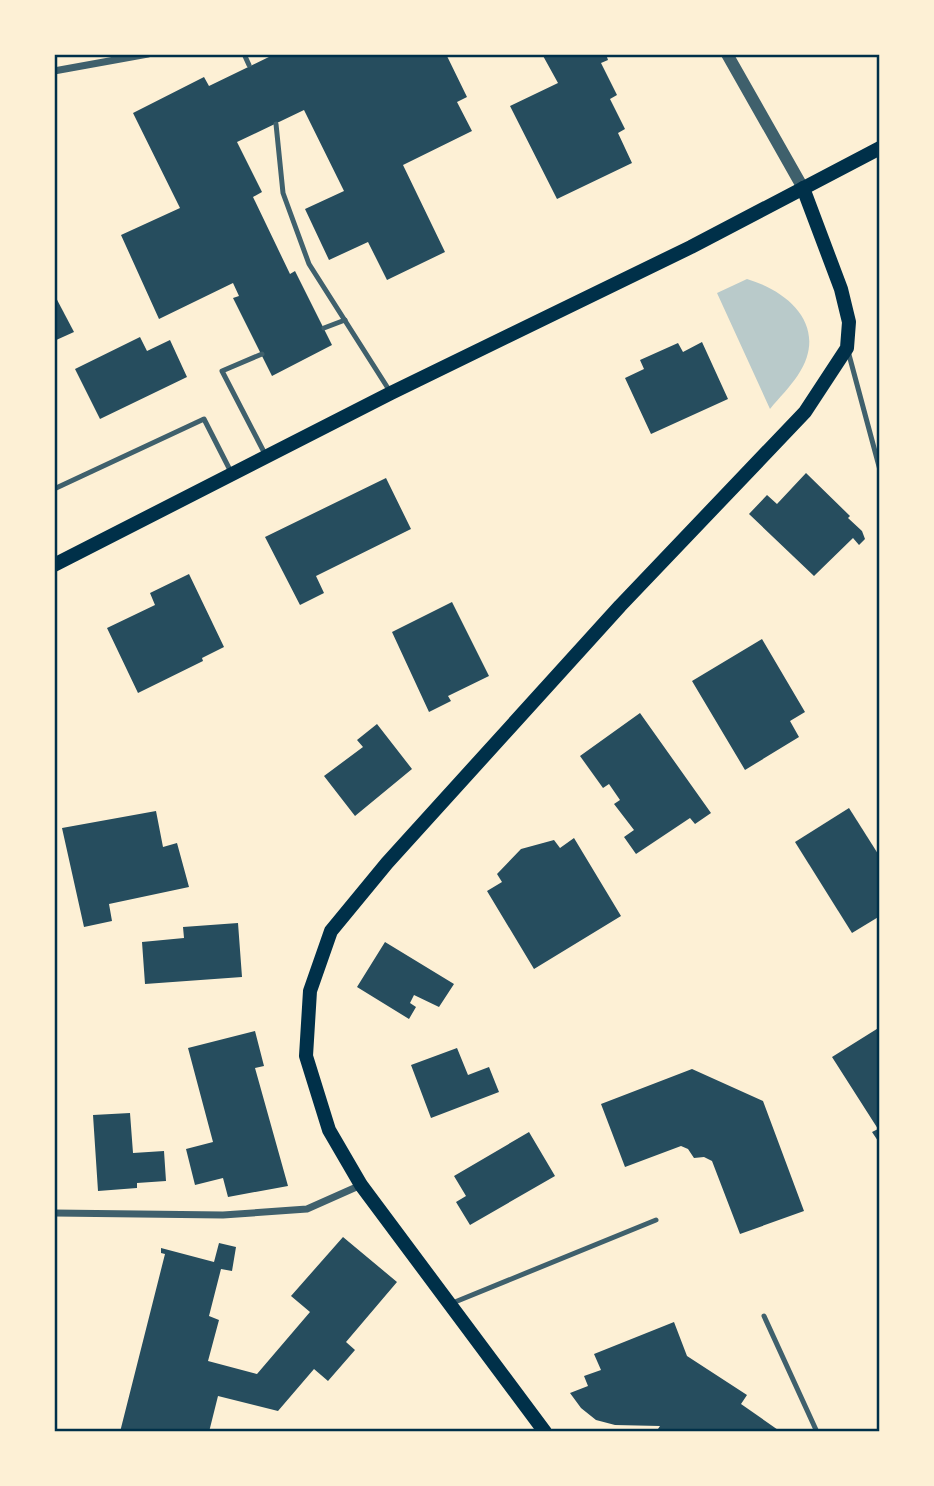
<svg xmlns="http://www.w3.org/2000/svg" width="934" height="1486" viewBox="0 0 934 1486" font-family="Rubik,sans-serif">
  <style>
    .green { fill: #b9caca }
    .building { fill: #264d5e }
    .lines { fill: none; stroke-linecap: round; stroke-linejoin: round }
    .service { stroke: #3f606c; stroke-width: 5 }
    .minor { stroke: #3f606c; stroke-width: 7 }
    .tertiary { stroke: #3f606c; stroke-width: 12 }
    .secondary { stroke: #003049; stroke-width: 14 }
    .neatline { fill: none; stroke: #003049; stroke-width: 2.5 }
  </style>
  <rect width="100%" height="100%" fill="#fdf0d5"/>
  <path class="green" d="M747 279C791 292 829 328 798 375 790 387 779 398 770 409L717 293Z"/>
  <g class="building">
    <polygon points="275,54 446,54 467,97 457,102 472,131 403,165 445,252 387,280 368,242 329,260 305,209 344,191 304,110 237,142 262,192 253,197 290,274 295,271 332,345 272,376 233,298 239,296 233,283 159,319 121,235 180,208 133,113 204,77 209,86"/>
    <polygon points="542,54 606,54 608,60 601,63 617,95 610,99 625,129 618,133 632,163 557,199 510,106 558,83"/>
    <polygon points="54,294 74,332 54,341"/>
    <polygon points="140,337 147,351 170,340 187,377 100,419 75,369"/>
    <polygon points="702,342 728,399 651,434 625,378 644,369 640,360 678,343 683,352"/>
    <polygon points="806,473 850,516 848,518 862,531 865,539 859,545 853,538 814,576 749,514 767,495 777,504"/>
    <polygon points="386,478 411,529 316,576 324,593 300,605 265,537"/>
    <polygon points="189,574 224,647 202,658 203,661 138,693 107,628 155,605 150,593"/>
    <polygon points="452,602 489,676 448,696 451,701 429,712 392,632"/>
    <polygon points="762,639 805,712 790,721 799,737 745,770 692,681"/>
    <polygon points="640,713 711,813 695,824 690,818 636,854 624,837 634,830 614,804 620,800 609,784 603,788 580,756"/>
    <polygon points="377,724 412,769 355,816 324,776 363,747 357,740"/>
    <polygon points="849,808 880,857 880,916 852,933 795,842"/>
    <polygon points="156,811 163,847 177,843 189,887 109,904 112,921 84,927 62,828"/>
    <polygon points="574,838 621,916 534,969 487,891 502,882 497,874 521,849 554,840 560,848"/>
    <polygon points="238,923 242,977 145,984 142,942 184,938 183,927"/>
    <polygon points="385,942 454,984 439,1007 414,995 410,1003 416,1007 409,1019 357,987"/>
    <polygon points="880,1027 880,1144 872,1132 878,1129 832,1057"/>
    <polygon points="255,1031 264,1066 255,1068 288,1186 228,1197 223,1178 195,1185 186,1149 213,1142 188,1048"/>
    <polygon points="457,1048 468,1075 489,1067 499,1092 431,1118 411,1065"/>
    <polygon points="692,1069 763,1101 804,1211 740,1234 712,1161 704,1157 694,1158 688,1149 681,1146 625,1167 601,1104"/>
    <polygon points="130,1113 133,1153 164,1151 166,1181 137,1183 137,1188 98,1191 93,1115"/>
    <polygon points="529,1132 555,1176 470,1225 456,1202 466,1196 454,1176"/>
    <polygon points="343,1237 397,1282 346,1342 355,1350 328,1381 314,1369 278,1411 218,1396 209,1432 120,1432 165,1254 161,1253 161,1248 214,1262 219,1243 236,1247 232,1271 221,1269 209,1316 219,1320 208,1361 257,1374 310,1312 291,1296"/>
    <polygon points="674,1322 687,1356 747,1395 741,1404 781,1432 656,1432 660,1426 615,1425 596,1420 581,1408 570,1393 588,1386 584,1376 601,1370 594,1354"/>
  </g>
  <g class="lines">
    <g class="service">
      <polyline points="244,54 249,65"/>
      <polyline points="276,124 283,193 309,264 391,393"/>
      <polyline points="324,328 345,320"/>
      <polyline points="848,351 880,470"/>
      <polyline points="262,354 222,371 265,454"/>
      <polyline points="54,489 204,419 231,472"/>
      <polyline points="450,1304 656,1220"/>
      <polyline points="764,1316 817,1432"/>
    </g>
    <g class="minor">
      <polyline points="54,71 148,54"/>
      <polyline points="54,1213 223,1215 307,1209 361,1185"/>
    </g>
    <polyline class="tertiary" points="727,54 803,188"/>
    <g class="secondary">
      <polyline points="54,565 391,393 691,247 880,148"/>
      <polyline points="545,1432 361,1185 329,1130 306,1056 310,991 331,931 387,863 620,606 805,412 847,348 849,322 841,289 803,188"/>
    </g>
  </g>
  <rect width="934" height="1486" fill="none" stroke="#fdf0d5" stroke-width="112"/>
  <rect x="56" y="56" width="822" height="1374" class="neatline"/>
</svg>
